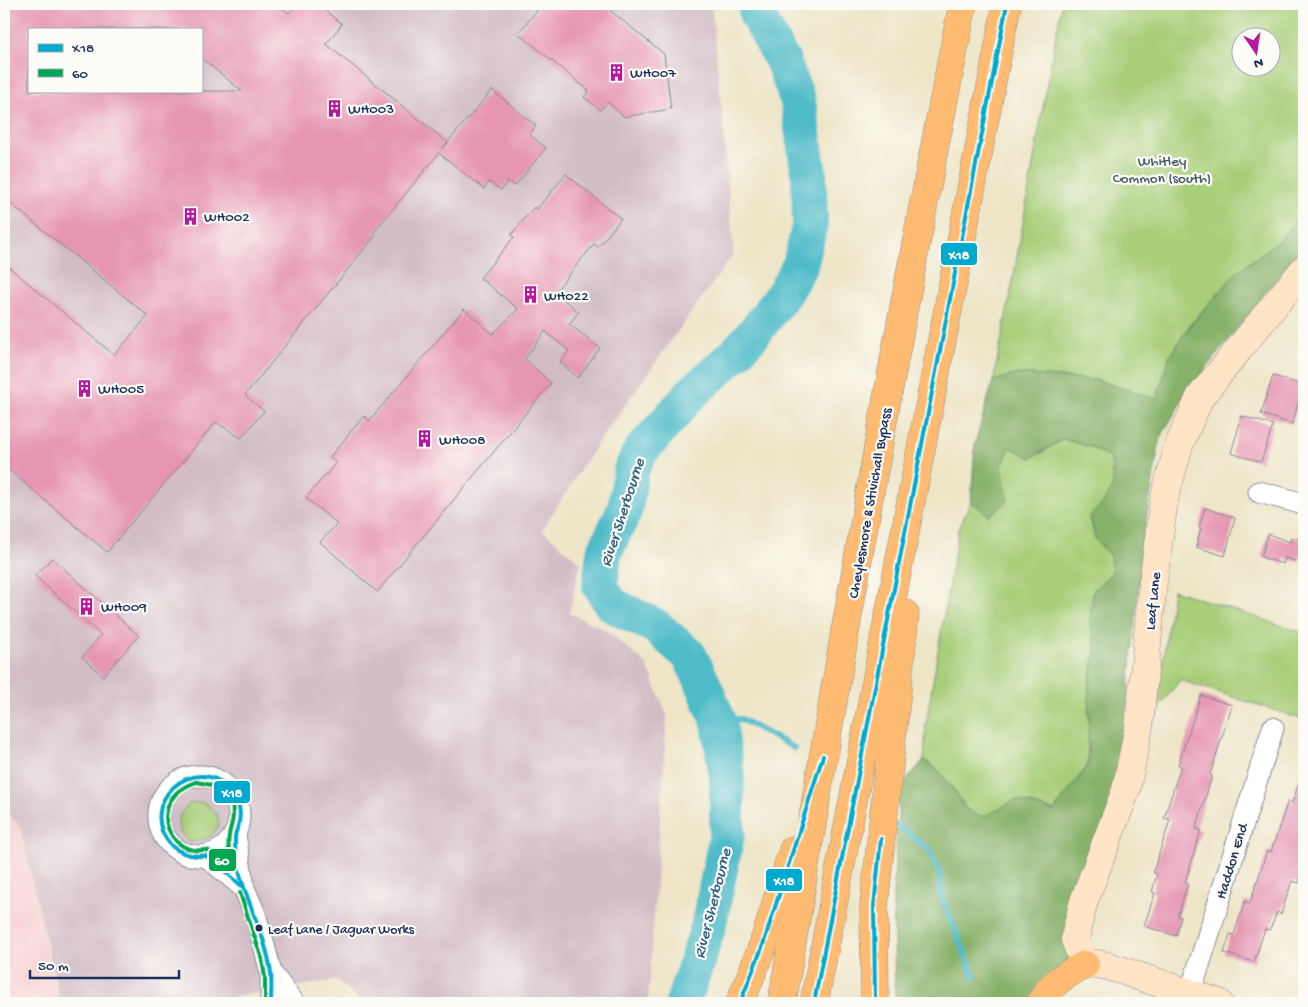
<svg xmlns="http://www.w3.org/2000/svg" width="1308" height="1007" viewBox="0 0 1308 1007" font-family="'Gochi Hand',sans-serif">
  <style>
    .built { fill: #f7cfd1 }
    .industrial { fill: #d2bdc6; fill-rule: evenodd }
    .green { fill: #a8ce79; stroke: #627e6c; fill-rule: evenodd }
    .forest { fill: #86b169; stroke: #507064 }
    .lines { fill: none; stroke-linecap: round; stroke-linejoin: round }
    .stream { stroke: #4fbbc9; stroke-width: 6 }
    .river { stroke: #4fbbc9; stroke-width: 36 }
    .building { fill: #e696b3; fill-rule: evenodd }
    .street-casing { stroke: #848a92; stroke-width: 23 }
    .secondary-casing { stroke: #848a92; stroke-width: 29 }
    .highway-casing { stroke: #848a92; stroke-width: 29 }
    .street { stroke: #fff; stroke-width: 21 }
    .secondary { stroke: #ffe4c6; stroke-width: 28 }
    .highway { stroke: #febb71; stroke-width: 28 }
    .bus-1-casing { stroke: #fdfcf7; stroke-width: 8 }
    .bus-2-casing { stroke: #fdfcf7; stroke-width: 8 }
    .bus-1 { stroke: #00a9ce; stroke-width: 4 }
    .bus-2 { stroke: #00a651; stroke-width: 4 }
    .bus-dot { fill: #1b2f5e; stroke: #fdfcf7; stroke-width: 2 }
    .labels { text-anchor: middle; stroke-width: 4.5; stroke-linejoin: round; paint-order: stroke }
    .bus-label { font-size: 14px; fill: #1b2f5e; stroke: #fdfcf7; text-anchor: start }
    .poi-label { font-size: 15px; fill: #1b2f5e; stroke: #fdfcf7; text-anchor: start }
    .park-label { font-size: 15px; fill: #455f66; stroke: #fdfcf7 }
    .street-label { font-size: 15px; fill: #1b2f5e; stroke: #fdfcf7 }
    .water-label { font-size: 16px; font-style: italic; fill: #2d6083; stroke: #fdfcf7 }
    .line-badge { stroke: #fdfcf7; stroke-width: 2 }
    .badge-label { font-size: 14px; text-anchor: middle; font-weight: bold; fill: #fff }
  </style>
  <rect width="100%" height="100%" fill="#fdfcf7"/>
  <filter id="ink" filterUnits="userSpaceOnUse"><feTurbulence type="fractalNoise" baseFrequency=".02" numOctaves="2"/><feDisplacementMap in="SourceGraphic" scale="10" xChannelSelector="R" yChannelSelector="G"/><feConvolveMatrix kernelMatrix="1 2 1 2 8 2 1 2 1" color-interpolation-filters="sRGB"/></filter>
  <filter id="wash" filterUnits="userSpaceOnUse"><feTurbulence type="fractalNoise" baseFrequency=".0096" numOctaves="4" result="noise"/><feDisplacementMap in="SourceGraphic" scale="20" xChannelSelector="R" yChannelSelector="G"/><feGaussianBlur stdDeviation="1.12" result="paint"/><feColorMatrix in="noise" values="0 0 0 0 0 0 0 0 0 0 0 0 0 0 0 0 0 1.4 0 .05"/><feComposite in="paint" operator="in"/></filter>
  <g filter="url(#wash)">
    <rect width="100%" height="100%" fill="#eee5c7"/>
    <polygon class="built" points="4,812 19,827 58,1003 4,1003"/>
    <path class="industrial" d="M4 4H711L717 58 734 253 593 450 542 530 581 563 569 613 606 630 647 665 667 715 648 1003H363L337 980 233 997 232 1003H60L20 827 4 810ZM29 29H201V91H29Z"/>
    <g class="green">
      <path d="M1062 4H1304V210L1282 238 1236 273 1190 325 1169 357 1157 400 1096 380 1018 374 993 381C1020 256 1037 129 1062 4ZM1240 38H1270V68H1240Z"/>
      <polygon points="1063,439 1091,447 1111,458 1113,486 1104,502 1090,516 1095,538 1110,556 1112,572 1090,618 1096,650 1089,686 1088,765 1054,811 1016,800 982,818 966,809 957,794 939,771 924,760 926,723 958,531 971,501 989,516 1007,501 1002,467 1010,446 1040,454"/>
      <polygon points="1173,590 1304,633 1304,720 1180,680 1156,711"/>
      <path d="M202 802C231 817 219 841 189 842 173 828 176 817 190 803Z"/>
    </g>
    <polygon class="forest" points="1304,210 1304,244 1187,392 1160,438 1144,533 1122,759 1071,959 1029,1003 895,1003 893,891 900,787 924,760 939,771 957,794 966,809 982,817 1016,800 1054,811 1088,765 1089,686 1096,650 1090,618 1093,591 1112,572 1110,556 1095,538 1090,516 1104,502 1113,486 1111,459 1091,447 1063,439 1031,458 1010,447 1002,467 1008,501 989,516 971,501 975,444 993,381 1018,374 1096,380 1157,399 1169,357 1190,326 1236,273 1282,238"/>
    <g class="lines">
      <g class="stream">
        <polyline points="719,722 741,719 794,748"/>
        <polyline points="897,825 928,849 939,870 941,895 974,976"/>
      </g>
      <polyline class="river" points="683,1003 708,928 727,835 727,778 719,722 702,681 689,655 655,626 612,605 600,586 604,553 625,509 631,470 640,452 692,393 736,353 754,333 784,293 800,265 810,224 809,175 798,101 783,62 757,15 755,4"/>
    </g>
    <g id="blocks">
      <g class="building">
        <path d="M4 4H278L289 13 297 4H317L342 24 326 44 448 143 442 149 492 90 536 126 529 134 546 148 515 186 508 181 501 190 489 182 484 189 439 153 373 233 376 235 245 395 264 411 241 438 216 422 107 552 4 466V263L114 355 148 316 4 198ZM29 29H201V58L242 91H29Z"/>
        <polygon points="543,4 602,4 664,54 671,109 624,117 608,102 600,110 584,97 589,91 518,33"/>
        <polygon points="566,174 621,219 598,247 594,244 555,292 579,312 569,324 600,348 578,378 560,362 569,351 545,331 525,359 551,383 377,592 320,542 337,524 306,498 336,463 330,457 364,416 369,421 464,309 493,334 518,309 480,278 514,237 511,235 534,207 537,209"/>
        <polygon points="1273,376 1304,385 1292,424 1261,414"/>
        <polygon points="1242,416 1273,425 1261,462 1231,453"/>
        <polygon points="1205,508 1235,518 1225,556 1196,547 1201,528 1199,527"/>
        <polygon points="1268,534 1290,542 1292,537 1304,541 1304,557 1300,556 1298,562 1285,558 1283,564 1261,557"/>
        <polygon points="52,558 139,636 103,676 82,657 101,635 35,576"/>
        <polygon points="1201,695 1232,705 1210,775 1212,776 1196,829 1201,830 1185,883 1188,883 1178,916 1181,917 1176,936 1144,926 1155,893 1152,892 1157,874 1153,872 1170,820 1164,818 1181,766 1178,765"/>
        <polygon points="1302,774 1304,774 1304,866 1299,883 1292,881 1281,914 1277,912 1270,930 1265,929 1254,962 1224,953 1230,934 1234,935 1245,901 1250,903 1267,851 1271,852 1288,801 1292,803"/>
      </g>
    </g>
  </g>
  <g filter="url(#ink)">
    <use href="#blocks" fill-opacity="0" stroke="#848a92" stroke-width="1"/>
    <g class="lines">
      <defs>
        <g id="street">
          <polyline points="1259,492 1304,504"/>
          <circle cx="199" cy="816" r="40"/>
          <polyline points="235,835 244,888 255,914 265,949 271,973 271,1003"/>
          <polyline points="206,856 244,888"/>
          <polyline points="271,973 294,1003"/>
          <polyline points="1190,994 1273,728"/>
        </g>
        <polyline id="secondary" points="1219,1003 1108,966 1097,964 1085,965 1075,940 1077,928 1084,901 1126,790 1139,726 1153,582 1164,500 1179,445 1200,397 1304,269"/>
        <g id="highway">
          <polyline points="740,1003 763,945 793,850"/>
          <path d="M782 1003C837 669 896 336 963 4"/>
          <polyline points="814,1003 1007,4"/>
          <polyline points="875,1003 874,906 905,614"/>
          <path d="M1040 1003C1050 984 1065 974 1085 965"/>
        </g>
      </defs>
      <use href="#street" class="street-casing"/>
      <use href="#secondary" class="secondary-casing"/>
      <use href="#highway" class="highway-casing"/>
      <use href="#street" class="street"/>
      <use href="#secondary" class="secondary"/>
      <use href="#highway" class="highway"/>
      <defs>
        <g id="bus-1">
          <path d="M244 888C238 883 211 858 206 856 204 855 201 856 199 856 189 856 178 852 171 845 134 804 195 750 230 790 239 800 242 813 238 826 237 830 235 833 235 837 235 843 235 850 236 856 242 896 266 932 271 973 272 983 271 993 271 1003"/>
          <polyline points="740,1003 763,945 823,756"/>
          <polyline points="814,1003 1007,4"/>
          <polyline points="875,1003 874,906 881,839"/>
        </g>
        <g id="bus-2">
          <path d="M196 782C215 784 234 793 233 815 233 822 230 828 229 835 227 846 230 859 233 871 226 864 218 855 209 851 205 849 199 851 194 850 175 847 163 828 167 810 170 795 182 787 196 782Z"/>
          <polyline points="240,893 262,959 265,977 265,1003"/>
        </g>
      </defs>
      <use href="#bus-1" class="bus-1-casing"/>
      <use href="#bus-2" class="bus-2-casing"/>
      <use href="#bus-1" class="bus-1"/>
      <use href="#bus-2" class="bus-2"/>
    </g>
  </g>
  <defs>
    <symbol id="building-bare" viewBox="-9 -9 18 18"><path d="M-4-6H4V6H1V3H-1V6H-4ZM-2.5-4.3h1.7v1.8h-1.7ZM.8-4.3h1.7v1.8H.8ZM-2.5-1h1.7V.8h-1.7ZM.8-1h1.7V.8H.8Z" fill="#b5179e" stroke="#fdfcf7" stroke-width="2.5" paint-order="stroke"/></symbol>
  </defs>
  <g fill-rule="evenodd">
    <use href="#building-bare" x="604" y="60" width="25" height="25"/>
    <use href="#building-bare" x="322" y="96" width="25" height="25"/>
    <use href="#building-bare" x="178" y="204" width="25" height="25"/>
    <use href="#building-bare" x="518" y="282" width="25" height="25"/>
    <use href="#building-bare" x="72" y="376" width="25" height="25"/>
    <use href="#building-bare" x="412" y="426" width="25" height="25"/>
    <use href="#building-bare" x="74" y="594" width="25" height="25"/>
  </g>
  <circle class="bus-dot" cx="259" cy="928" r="4.5"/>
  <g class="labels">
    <g class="bus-label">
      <text x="268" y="933">Leaf Lane / Jaguar Works</text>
    </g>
    <g class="poi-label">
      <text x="630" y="77">WH007</text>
      <text x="348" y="113">WH003</text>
      <text x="204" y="221">WH002</text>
      <text x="544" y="300">WH022</text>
      <text x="98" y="393">WH005</text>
      <text x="439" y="444">WH008</text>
      <text x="101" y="611">WH009</text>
    </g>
    <g class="park-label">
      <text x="1162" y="165">Whitley<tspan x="1162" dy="17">Common (south)</tspan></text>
    </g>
    <g class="street-label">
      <text transform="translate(869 503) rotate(-80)" y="5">Cheylesmore &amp; Stivichall Bypass</text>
      <text transform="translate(1152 601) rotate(-84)" y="5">Leaf Lane</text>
      <text transform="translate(1231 861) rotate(-73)" y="5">Haddon End</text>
    </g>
    <g class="water-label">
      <text transform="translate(621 512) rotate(-72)" y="6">River Sherbourne</text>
      <text transform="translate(711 903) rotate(-76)" y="6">River Sherbourne</text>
    </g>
  </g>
  <g class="line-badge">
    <rect x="940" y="242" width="38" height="24" rx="5" fill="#00a9ce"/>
    <rect x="213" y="780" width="38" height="24" rx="5" fill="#00a9ce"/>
    <rect x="208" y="848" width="29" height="24" rx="5" fill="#00a651"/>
    <rect x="765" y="868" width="38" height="24" rx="5" fill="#00a9ce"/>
  </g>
  <g class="badge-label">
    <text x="959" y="259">X18</text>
    <text x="232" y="797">X18</text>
    <text x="222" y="865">60</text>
    <text x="784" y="885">X18</text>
  </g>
  <rect width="1308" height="1007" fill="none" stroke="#fdfcf7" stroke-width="20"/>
  <rect x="28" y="28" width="175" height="65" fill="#fdfcf7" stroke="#a3aaba"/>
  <rect x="38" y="44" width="25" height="8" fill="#00a9ce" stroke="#a3aaba"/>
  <text x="72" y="52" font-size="15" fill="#1b2f5e">X18</text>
  <rect x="38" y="69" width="25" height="8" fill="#00a651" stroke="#a3aaba"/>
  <text x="72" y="78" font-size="15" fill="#1b2f5e">60</text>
  <g transform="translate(1256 52) rotate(167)"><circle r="24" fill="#fdfcf7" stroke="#a3aaba"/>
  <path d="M0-4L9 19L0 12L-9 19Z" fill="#b5179e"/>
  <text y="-8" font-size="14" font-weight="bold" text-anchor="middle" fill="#1b2f5e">N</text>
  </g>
  <path d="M30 970v8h149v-8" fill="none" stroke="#1b2f5e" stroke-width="2.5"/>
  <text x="38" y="970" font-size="15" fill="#1b2f5e" stroke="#fdfcf7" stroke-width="4" paint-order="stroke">50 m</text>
</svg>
